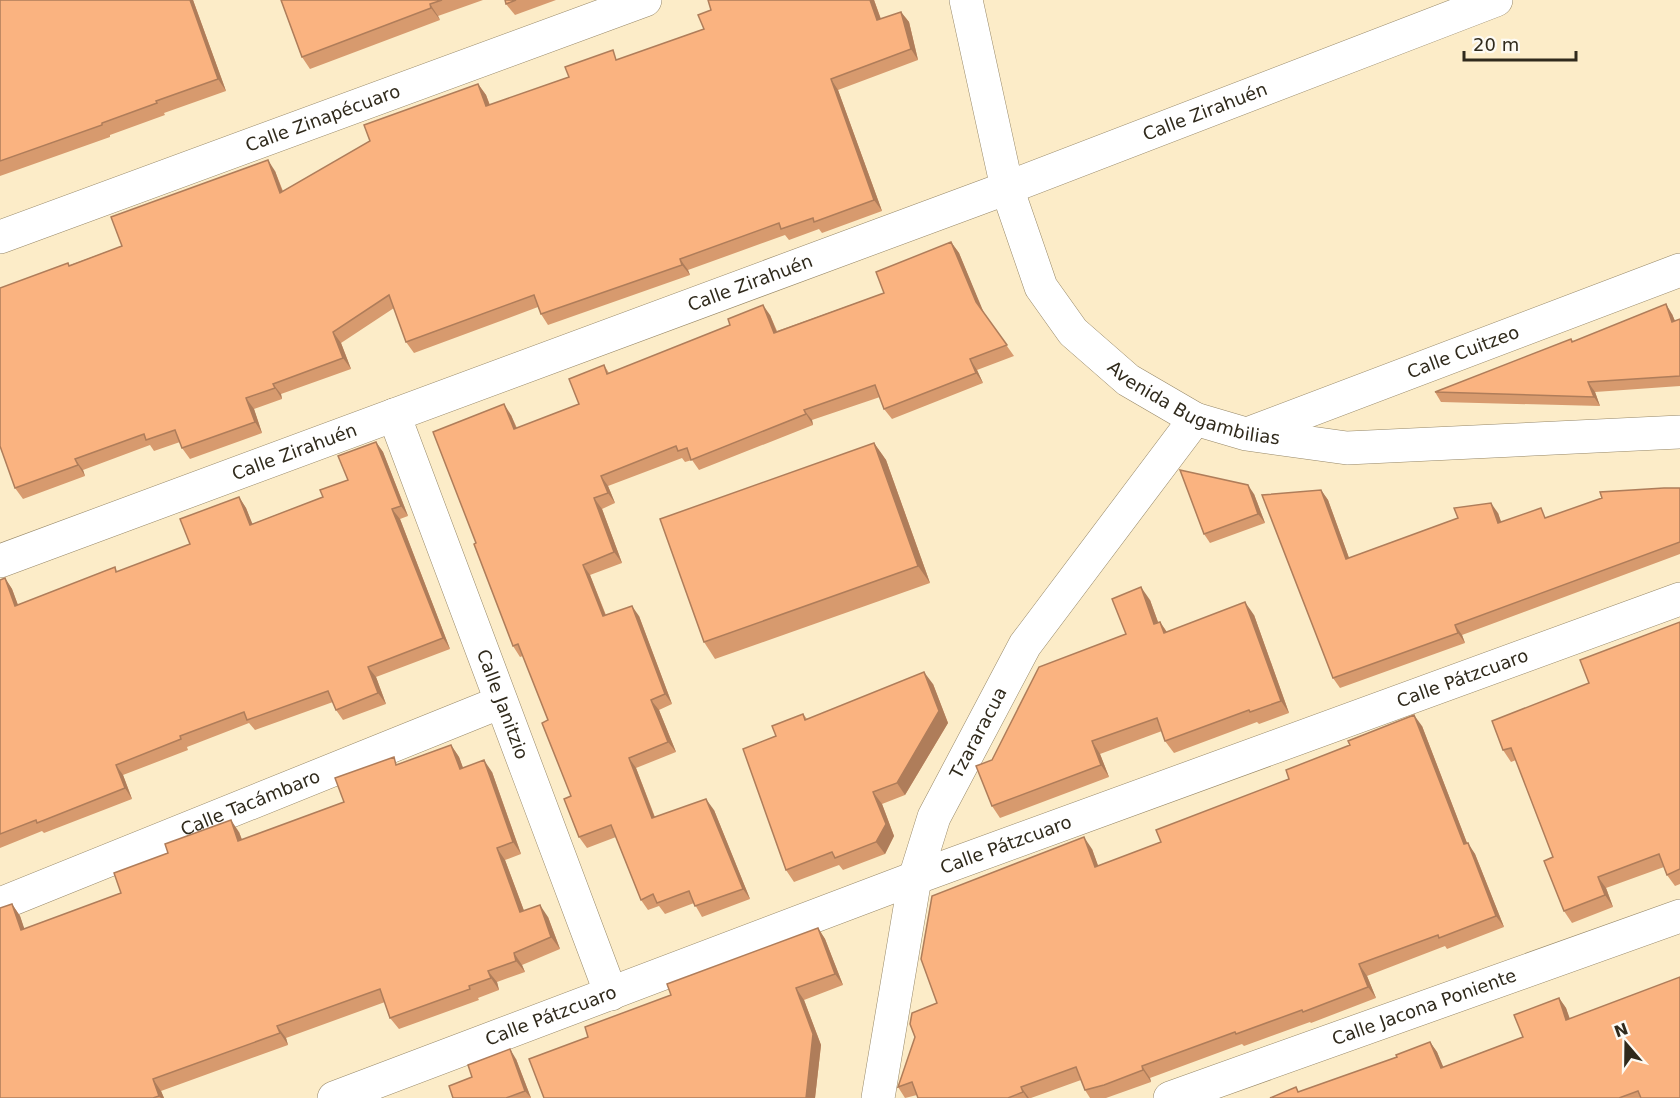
<svg xmlns="http://www.w3.org/2000/svg" width="1680" height="1098" viewBox="0 0 1680 1098" font-family="'DejaVu Sans',sans-serif">
  <style>
    .lines { fill: none; stroke-linecap: round; stroke-linejoin: round }
    .street-casing { stroke: #968767; stroke-width: 34 }
    .street { stroke: #fff; stroke-width: 33 }
    .wall { fill: #d79a6e }
    .shaded-wall { fill: #af7d5a }
    .building { fill: #fab380; stroke: #af7d5a; stroke-width: 1.5 }
    .labels { text-anchor: middle; stroke-width: 6; stroke-linejoin: round; paint-order: stroke }
    .street-label { font-size: 18px; fill: #302a1c; stroke: #fdfaf3 }
  </style>
  <rect width="100%" height="100%" fill="#fcecc8"/>
  <g class="lines">
    <defs>
      <g id="street">
        <path id="s1" d="M966 0 1007 188 1041 287 1073 332 1128 380 1195 419 1246 434 1347 448 1680 432"/>
        <path id="s2" d="M0 237 645 0"/>
        <path id="s3" d="M394 415 611 994"/>
        <path id="s4" d="M1250 433 1680 270"/>
        <path id="s5" d="M0 561 1007 188 1496 0"/>
        <path id="s6" d="M0 904 501 702"/>
        <path id="s7" d="M334 1098 915 878 1680 599"/>
        <path id="s8" d="M878 1098 915 878 934 817 1025 645 1195 419"/>
        <path id="s9" d="M1170 1098 1680 916"/>
      </g>
    </defs>
    <use href="#street" class="street-casing"/>
    <use href="#street" class="street"/>
  </g>
  <g class="wall">
    <polygon points="0,0 193,0 226,91 164,113 165,115 110,135 110,137 0,176"/>
    <polygon points="281,0 483,0 438,16 440,20 310,69 302,57"/>
    <polygon points="505,0 556,0 515,15 506,4"/>
    <polygon points="708,0 874,0 881,19 901,12 909,22 918,60 838,90 882,211 822,233 819,229 789,240 785,235 688,270 690,275 548,325 541,314 538,307 414,353 406,342 394,308 341,343 351,369 281,394 282,399 254,409 262,433 190,459 182,448 180,442 154,451 150,445 83,470 85,476 23,499 15,488 70,265 122,246 275,171 283,191 478,84 486,95 490,105 704,29 711,10"/>
    <polygon points="951,242 959,253 983,312 1014,356 977,370 983,383 892,419 884,409 880,397 812,420 813,425 699,470 692,460 685,462 682,458 608,486 615,503 602,509 622,563 590,575 606,615 639,616 672,704 659,710 676,752 636,768 655,817 714,810 750,899 702,917 694,903 665,914 659,906 648,910 641,900 616,837 587,848 579,837 571,796 548,720 523,656 520,657 513,646 476,543 511,415 517,428 579,404 604,365 609,373 770,315 777,331 884,293"/>
    <polygon points="1672,314 1675,321 1680,319 1680,386 1595,392 1600,406 1441,402 1435,392 1571,339 1573,341"/>
    <polygon points="376,442 383,452 408,516 400,519 450,649 376,677 386,704 343,720 336,710 333,702 255,730 249,723 187,747 188,750 123,775 132,799 44,833 42,831 0,848 0,580 5,578 12,589 18,605 115,567 117,572 190,544 239,497 246,508 252,524 323,497 348,480"/>
    <polygon points="874,443 886,460 930,583 715,659 704,642"/>
    <polygon points="1680,488 1680,554 1462,635 1465,643 1340,688 1333,678 1321,490 1328,500 1349,558 1458,518 1498,513 1501,522 1547,517"/>
    <polygon points="1254,494 1265,523 1210,543 1204,534"/>
    <polygon points="1150,600 1158,622 1160,622 1167,632 1254,615 1289,713 1259,724 1257,722 1174,753 1165,741 1162,731 1100,754 1109,777 1000,818 992,806 992,760 1126,634"/>
    <polygon points="1680,622 1680,884 1675,886 1667,875 1664,867 1606,888 1613,907 1572,923 1564,911 1553,857 1516,760 1511,762 1503,750 1589,683"/>
    <polygon points="933,684 948,723 905,795 882,804 894,836 885,854 843,870 839,865 794,882 786,870 776,736 803,714 807,719"/>
    <polygon points="1422,726 1467,843 1475,854 1504,927 1447,949 1445,946 1367,976 1376,998 1311,1023 1310,1022 1244,1046 1242,1044 1150,1078 1151,1082 1106,1098 1090,1098 1085,1090 1081,1080 1031,1098 918,1098 917,1095 905,1098 898,1087 937,1003 1092,849 1098,866 1161,842 1289,779"/>
    <polygon points="451,745 459,757 463,768 492,772 521,854 505,860 524,911 548,917 560,949 522,965 525,972 497,982 499,990 478,998 479,1000 399,1029 390,1018 385,1002 286,1038 288,1045 161,1091 164,1098 0,1098 12,904 20,916 24,929 121,893 239,832 242,840 344,802 399,764"/>
    <polygon points="818,928 825,939 843,985 804,1000 821,1045 815,1098 544,1098 588,1037 671,995"/>
    <polygon points="1559,998 1566,1008 1569,1018 1680,1098 1270,1098 1296,1087 1299,1092 1397,1057 1430,1042 1437,1052 1443,1067 1523,1037"/>
    <polygon points="516,1059 531,1098 453,1098 472,1077"/>
  </g>
  <g class="shaded-wall">
    <polygon points="190,0 193,0 226,91 218,79"/>
    <polygon points="870,0 874,0 885,31 877,20"/>
    <polygon points="430,4 438,16 440,20 431,8"/>
    <polygon points="901,12 909,22 918,60 911,49"/>
    <polygon points="831,79 838,90 882,211 874,200"/>
    <polygon points="478,84 486,95 494,117 486,106"/>
    <polygon points="268,160 275,171 287,204 280,193"/>
    <polygon points="951,242 959,253 984,313 976,302"/>
    <polygon points="680,259 688,270 690,275 682,265"/>
    <polygon points="1666,304 1672,314 1679,331 1672,322"/>
    <polygon points="763,305 770,315 781,343 774,333"/>
    <polygon points="333,332 341,343 351,369 343,358"/>
    <polygon points="970,359 977,370 983,383 976,373"/>
    <polygon points="1588,382 1595,392 1600,406 1594,397"/>
    <polygon points="273,384 281,394 282,399 275,388"/>
    <polygon points="246,398 254,409 262,433 255,422"/>
    <polygon points="504,404 511,415 521,440 514,429"/>
    <polygon points="804,410 812,420 813,425 806,414"/>
    <polygon points="376,442 383,452 408,516 401,506"/>
    <polygon points="874,443 886,460 930,583 918,566"/>
    <polygon points="75,459 83,470 85,476 78,465"/>
    <polygon points="601,476 608,486 615,503 608,493"/>
    <polygon points="1248,485 1254,494 1265,523 1258,514"/>
    <polygon points="1321,490 1328,500 1353,569 1346,559"/>
    <polygon points="239,497 246,508 257,535 250,525"/>
    <polygon points="594,498 602,509 622,563 614,552"/>
    <polygon points="1491,503 1498,513 1505,533 1498,523"/>
    <polygon points="392,509 400,519 450,649 443,638"/>
    <polygon points="583,565 590,575 610,627 603,616"/>
    <polygon points="5,578 12,589 22,616 15,606"/>
    <polygon points="1141,587 1150,600 1163,636 1154,624"/>
    <polygon points="1245,602 1254,615 1289,713 1281,701"/>
    <polygon points="632,606 639,616 672,704 665,694"/>
    <polygon points="1160,622 1168,634 1164,633"/>
    <polygon points="1455,625 1462,635 1465,643 1458,633"/>
    <polygon points="368,667 376,677 386,704 378,693"/>
    <polygon points="924,672 933,684 948,723 905,795 897,783"/>
    <polygon points="651,700 659,710 676,752 668,742"/>
    <polygon points="1414,715 1422,726 1472,856 1464,844"/>
    <polygon points="1092,741 1100,754 1109,777 1101,765"/>
    <polygon points="451,745 459,757 468,781 460,769"/>
    <polygon points="629,758 636,768 659,829 652,818"/>
    <polygon points="484,760 492,772 521,854 513,842"/>
    <polygon points="116,765 123,775 132,799 125,788"/>
    <polygon points="873,792 882,804 894,836 885,854 876,842"/>
    <polygon points="706,799 714,810 750,899 743,889"/>
    <polygon points="231,820 239,832 247,853 238,841"/>
    <polygon points="1084,837 1092,849 1103,879 1095,867"/>
    <polygon points="1468,843 1475,854 1504,927 1496,916"/>
    <polygon points="497,848 505,860 529,924 520,912"/>
    <polygon points="1598,877 1606,888 1613,907 1605,895"/>
    <polygon points="12,904 20,916 29,942 21,930"/>
    <polygon points="540,905 548,917 560,949 551,937"/>
    <polygon points="818,928 825,939 843,985 835,974"/>
    <polygon points="514,953 522,965 525,972 516,961"/>
    <polygon points="1359,964 1367,976 1376,998 1368,987"/>
    <polygon points="488,971 497,982 499,990 491,978"/>
    <polygon points="796,988 804,1000 821,1045 815,1098 806,1098"/>
    <polygon points="1559,998 1566,1008 1574,1030 1566,1020"/>
    <polygon points="277,1026 286,1038 288,1045 280,1033"/>
    <polygon points="1430,1042 1437,1052 1448,1078 1441,1068"/>
    <polygon points="510,1049 516,1059 531,1098 525,1091"/>
    <polygon points="1142,1066 1150,1078 1151,1082 1143,1070"/>
    <polygon points="153,1079 161,1091 164,1098 161,1098 159,1096"/>
    <polygon points="1021,1087 1029,1098 1027,1098 1023,1092"/>
  </g>
  <g class="building">
    <polygon points="0,0 190,0 218,79 156,101 157,103 102,123 102,125 0,161"/>
    <polygon points="281,0 442,0 430,4 431,8 302,57"/>
    <polygon points="505,0 516,0 506,4"/>
    <polygon points="708,0 870,0 877,20 901,12 911,49 831,79 874,200 814,222 813,218 781,229 779,223 680,259 682,265 541,314 534,295 406,342 389,295 333,332 343,358 273,384 275,388 246,398 255,422 182,448 175,430 146,440 144,434 75,459 78,465 15,488 0,446 0,288 68,263 69,266 122,246 111,217 268,160 280,193 370,141 364,125 478,84 486,106 569,77 565,67 613,50 616,60 704,29 698,15 711,10"/>
    <polygon points="951,242 976,302 1007,345 970,359 976,373 884,409 875,385 804,410 806,414 691,460 687,448 678,451 676,446 601,476 608,493 594,498 614,552 583,565 603,616 632,606 665,694 651,700 668,742 629,758 652,818 706,799 743,889 695,906 689,891 657,903 653,894 641,900 611,825 579,837 564,799 571,796 542,723 548,720 518,644 513,646 474,544 476,543 433,432 504,404 514,429 579,404 569,379 604,365 607,374 730,325 728,319 763,305 774,333 884,293 876,272"/>
    <polygon points="1666,304 1672,322 1680,319 1680,376 1588,382 1594,397 1435,392 1571,339 1572,342"/>
    <polygon points="376,442 401,506 392,509 443,638 368,667 378,693 336,710 328,691 247,720 244,712 180,736 181,739 116,765 125,788 37,823 36,820 0,834 0,580 5,578 15,606 115,567 116,572 190,544 180,519 239,497 250,525 323,497 320,490 348,480 338,456"/>
    <polygon points="874,443 918,566 704,642 660,519"/>
    <polygon points="1180,470 1248,485 1258,514 1204,534"/>
    <polygon points="1664,488 1680,488 1680,542 1455,625 1458,633 1333,678 1262,495 1321,490 1346,559 1458,518 1454,508 1491,503 1498,523 1541,508 1545,518 1602,498 1600,492"/>
    <polygon points="1141,587 1154,624 1160,622 1164,633 1245,602 1281,701 1250,712 1249,710 1165,741 1157,718 1092,741 1101,765 992,806 976,766 992,760 1039,667 1126,634 1112,599"/>
    <polygon points="1680,622 1680,869 1667,875 1659,854 1598,877 1605,895 1564,911 1544,861 1553,857 1511,748 1503,750 1492,721 1589,683 1580,660"/>
    <polygon points="924,672 939,711 897,783 873,792 886,824 876,842 835,858 832,852 786,870 743,749 776,736 772,726 803,714 805,720"/>
    <polygon points="1414,715 1464,844 1468,843 1496,916 1439,938 1438,935 1359,964 1368,987 1303,1012 1302,1010 1236,1034 1235,1032 1142,1066 1143,1070 1104,1085 1085,1090 1076,1067 1021,1087 1023,1092 1008,1098 918,1098 912,1082 898,1087 915,1037 910,1024 912,1013 937,1003 921,959 932,896 1084,837 1095,867 1161,842 1156,830 1289,779 1286,770 1350,745 1348,741"/>
    <polygon points="451,745 460,769 484,760 513,842 497,848 520,912 540,905 551,937 514,953 516,961 488,971 491,978 469,986 470,989 390,1018 380,989 277,1026 280,1033 153,1079 159,1096 153,1098 0,1098 0,908 12,904 21,930 121,893 114,873 168,853 165,844 231,820 238,841 344,802 335,778 394,757 396,765"/>
    <polygon points="818,928 835,974 796,988 813,1034 806,1098 544,1098 529,1059 588,1037 585,1027 671,995 667,984"/>
    <polygon points="1680,977 1680,1098 1641,1098 1638,1091 1619,1098 1270,1098 1296,1087 1298,1092 1397,1057 1396,1055 1430,1042 1441,1068 1523,1037 1514,1015 1559,998 1566,1020"/>
    <polygon points="510,1049 525,1091 506,1098 453,1098 449,1086 472,1077 468,1065"/>
  </g>
  <g class="labels">
    <g class="street-label">
      <text dy="6" stroke="none"><textPath href="#s5" startOffset="1286">Calle Zirahuén</textPath></text>
      <text dy="6" stroke="none"><textPath href="#s2" startOffset="344">Calle Zinapécuaro</textPath></text>
      <text dy="6" stroke="none"><textPath href="#s5" startOffset="800">Calle Zirahuén</textPath></text>
      <text dy="6" stroke="none"><textPath href="#s4" startOffset="228">Calle Cuitzeo</textPath></text>
      <text dy="6" stroke="none"><textPath href="#s1" startOffset="496">Avenida Bugambilias</textPath></text>
      <text dy="6" stroke="none"><textPath href="#s5" startOffset="314">Calle Zirahuén</textPath></text>
      <text dy="6" stroke="none"><textPath href="#s7" startOffset="1204">Calle Pátzcuaro</textPath></text>
      <text dy="6" stroke="none"><textPath href="#s3" startOffset="309">Calle Janitzio</textPath></text>
      <text dy="6" stroke="none"><textPath href="#s8" startOffset="382">Tzararacua</textPath></text>
      <text dy="6" stroke="none"><textPath href="#s6" startOffset="270">Calle Tacámbaro</textPath></text>
      <text dy="6" stroke="none"><textPath href="#s7" startOffset="718">Calle Pátzcuaro</textPath></text>
      <text dy="6" stroke="none"><textPath href="#s9" startOffset="270">Calle Jacona Poniente</textPath></text>
      <text dy="6" stroke="none"><textPath href="#s7" startOffset="232">Calle Pátzcuaro</textPath></text>
    </g>
  </g>
  <g transform="translate(1626 1044) rotate(340)" stroke="#fdfaf3" stroke-width="4.5" paint-order="stroke">
  <path d="M0-4.5L10 22L0 15L-10 22Z" fill="#302a1c"/>
  <text y="-9" font-size="16" font-weight="bold" text-anchor="middle" fill="#302a1c">N</text>
  </g>
  <path d="M1464 51v9h112v-9" fill="none" stroke="#302a1c" stroke-width="3"/>
  <text x="1473" y="51" font-size="18" fill="#302a1c" stroke="#fdfaf3" stroke-width="4.5" paint-order="stroke">20 m</text>
</svg>
